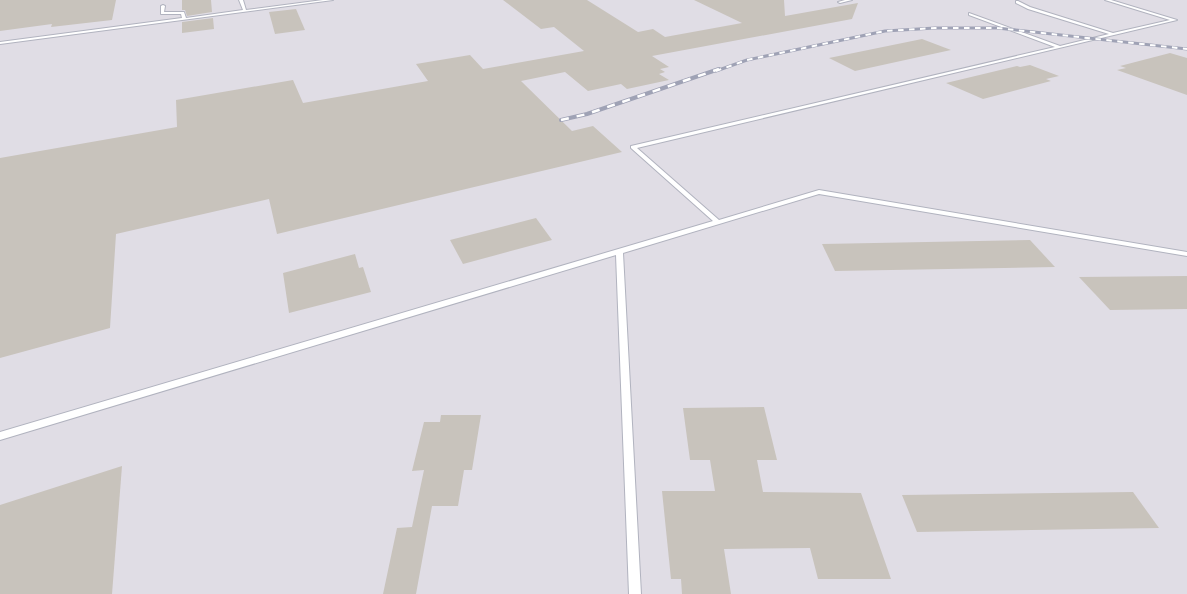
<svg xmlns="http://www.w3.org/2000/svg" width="1187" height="594" viewBox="0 0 1187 594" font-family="Arial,sans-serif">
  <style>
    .industrial { fill: #e0dde5 }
    .building { fill: #c8c3bc }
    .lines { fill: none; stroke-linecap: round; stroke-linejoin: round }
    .service-casing { stroke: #b1b3bf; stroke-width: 2 }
    .service { fill: #fff; fill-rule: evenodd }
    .rail-far1-casing { stroke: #9fa2b5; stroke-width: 3 }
    .rail-casing { stroke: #9fa2b5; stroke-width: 4 }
    .rail-far1 { stroke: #fff; stroke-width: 2; stroke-dasharray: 5.5; stroke-linecap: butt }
    .rail { stroke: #fff; stroke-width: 2.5; stroke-dasharray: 8; stroke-linecap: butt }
  </style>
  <rect width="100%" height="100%" fill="#ede6dd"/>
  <rect class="industrial" x="0" y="0" width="1187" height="594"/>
  <g class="building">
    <polygon points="0,0 116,0 112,20 51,27 52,24 0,31"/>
    <polygon points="182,0 211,0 212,12 187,16 185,10 182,10"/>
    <polygon points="503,0 587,0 638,32 653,29 665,37 742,23 694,0 784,0 785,16 858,3 852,19 652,56 669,67 660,69 665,72 659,74 669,80 627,89 621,84 588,91 565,72 521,81 572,131 593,126 622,152 277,234 269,199 116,234 110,328 0,358 0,158 177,127 176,100 293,80 303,103 428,81 416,64 470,55 483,69 584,51 554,27 541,29"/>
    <polygon points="296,9 305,30 275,34 269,12"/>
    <polygon points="213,18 214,29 182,33 182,22"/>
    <polygon points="922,39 951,50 855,71 829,58"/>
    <polygon points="1170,53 1187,58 1187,95 1117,70 1126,68 1120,66"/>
    <polygon points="1030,65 1059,76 1046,79 1051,81 983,99 946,83 1017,66 1020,67"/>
    <polygon points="536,218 552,240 463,264 450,240"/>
    <polygon points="1030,240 1055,267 835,271 822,244"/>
    <polygon points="355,254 359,268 363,267 371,292 289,313 283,273"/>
    <polygon points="1187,276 1187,309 1110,310 1079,277"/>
    <polygon points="764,407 777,460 757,460 763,492 861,493 891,579 818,579 810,548 724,549 731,594 682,594 681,579 671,579 662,491 715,491 710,460 690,460 683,408"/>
    <polygon points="441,415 481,415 472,470 464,470 458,506 432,506 416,594 383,594 397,528 412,527 424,470 412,471 424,422 440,422"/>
    <polygon points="122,466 112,594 0,594 0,505"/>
    <polygon points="1133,492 1159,528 917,532 902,495"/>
  </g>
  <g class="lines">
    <defs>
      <g id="service">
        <polygon points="239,0 243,0 246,10 323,0 333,0 0,44 0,42 182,18 181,14 161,14 161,6 163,5 165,6 164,12 184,12 186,18 243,10"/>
        <polygon points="845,0 852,0 840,3 838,2"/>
        <polygon points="1105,0 1111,0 1177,20 637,148 719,220 819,190 1187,252 1187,256 819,194 623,253 641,594 629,594 616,255 0,440 0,432 713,221 631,148 631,146 1055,47 969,15 969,13 1060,46 1109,34 1028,9 1016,3 1016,1 1018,1 1030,7 1113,33 1170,20"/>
      </g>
    </defs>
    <use href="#service" class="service-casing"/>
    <use href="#service" class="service"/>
    <defs>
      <polyline id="rail-far1" points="716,71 747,60 885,31 935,28 997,28 1187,49"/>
      <polyline id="rail" points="561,120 587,114 719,69"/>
    </defs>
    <use href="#rail-far1" class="rail-far1-casing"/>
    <use href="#rail" class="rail-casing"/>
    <use href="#rail-far1" class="rail-far1"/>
    <use href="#rail" class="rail"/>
  </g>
</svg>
